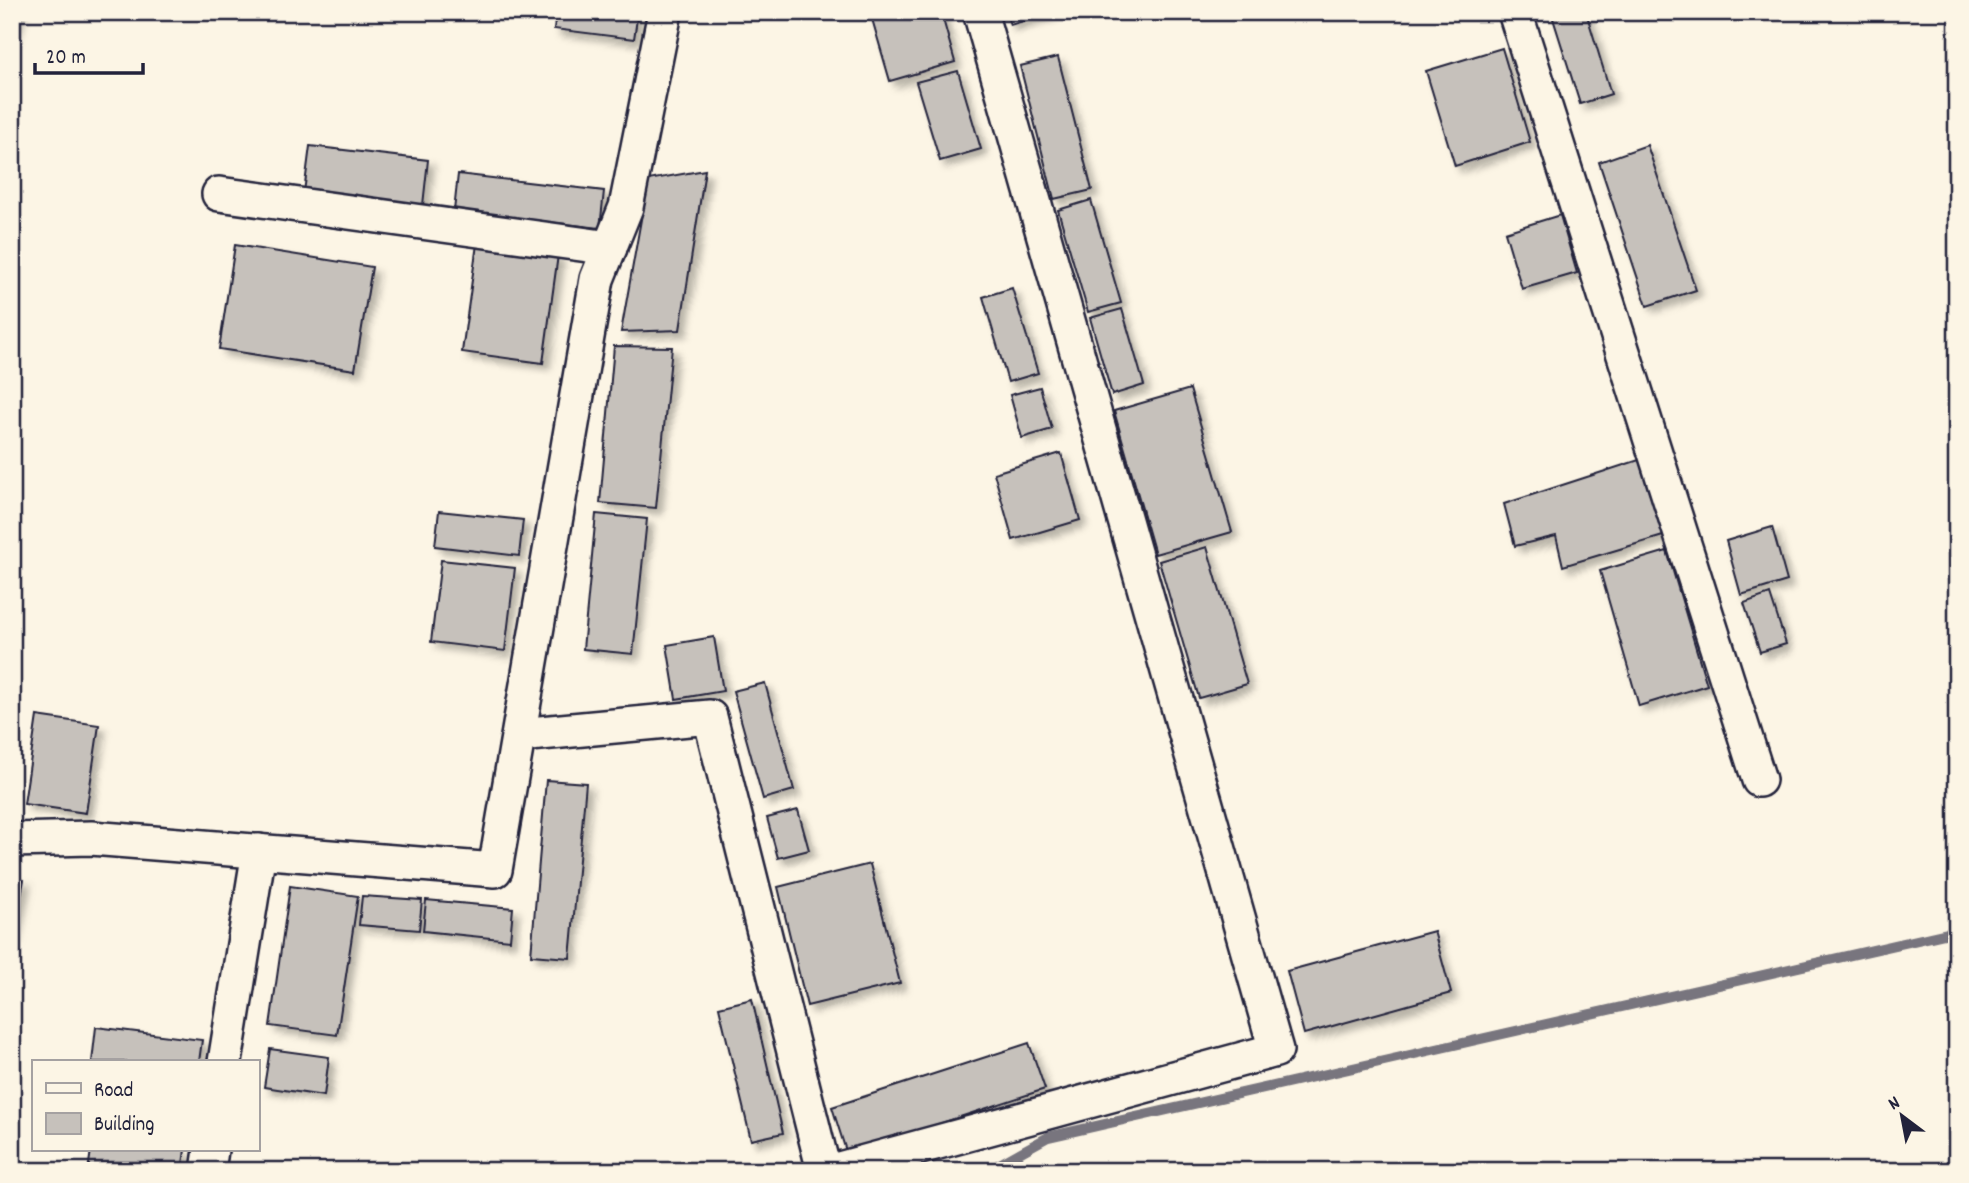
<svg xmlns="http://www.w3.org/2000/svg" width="1969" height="1183" viewBox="0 0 1969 1183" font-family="Dekko,sans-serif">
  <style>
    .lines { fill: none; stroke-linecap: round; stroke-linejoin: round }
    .stream { stroke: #78757e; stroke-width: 10 }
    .building { fill: #c6c1bb; stroke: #22223b; stroke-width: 2; filter: url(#shadow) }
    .street-casing { stroke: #22223b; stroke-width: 38 }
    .street { stroke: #fcf5e5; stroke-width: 33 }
  </style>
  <defs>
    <filter id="shadow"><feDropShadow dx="6" dy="6" stdDeviation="3.5" flood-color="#0004"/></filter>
  </defs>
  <rect width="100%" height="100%" fill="#fcf5e5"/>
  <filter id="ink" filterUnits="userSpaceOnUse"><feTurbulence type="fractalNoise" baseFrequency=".0143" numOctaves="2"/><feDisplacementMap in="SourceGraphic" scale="14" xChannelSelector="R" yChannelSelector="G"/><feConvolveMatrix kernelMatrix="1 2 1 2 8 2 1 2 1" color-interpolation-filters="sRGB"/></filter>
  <g filter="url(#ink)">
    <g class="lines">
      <polyline class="stream" points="987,1171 1048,1137 1957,931"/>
    </g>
    <g class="building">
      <polygon points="12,12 19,12 12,37"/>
      <polygon points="556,12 638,12 634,39 554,29"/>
      <polygon points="870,12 941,12 955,62 890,81"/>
      <polygon points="1006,12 1053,12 1010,25"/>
      <polygon points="1551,12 1586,12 1611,94 1580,104"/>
      <polygon points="1502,48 1530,142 1455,166 1426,71"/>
      <polygon points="1058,57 1092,190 1054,199 1020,66"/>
      <polygon points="958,71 981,149 940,161 916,82"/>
      <polygon points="1647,145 1696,290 1647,306 1599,162"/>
      <polygon points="310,146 428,160 423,205 304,192"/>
      <polygon points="705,170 680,330 621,332 648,180"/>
      <polygon points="458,174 604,191 600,228 454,211"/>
      <polygon points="1091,200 1121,303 1088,312 1058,210"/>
      <polygon points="1560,215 1577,273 1522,289 1505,232"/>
      <polygon points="477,244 558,255 543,363 462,352"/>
      <polygon points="235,245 372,267 355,370 219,349"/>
      <polygon points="1012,288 1038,373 1008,382 983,297"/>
      <polygon points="1122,309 1144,385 1112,395 1090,318"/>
      <polygon points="614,346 672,347 656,508 600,503"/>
      <polygon points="1040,387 1052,429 1022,438 1010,395"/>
      <polygon points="1190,389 1232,532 1155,554 1114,411"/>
      <polygon points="1061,453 1080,520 1013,540 994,473"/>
      <polygon points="1639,460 1663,536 1563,566 1556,536 1515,546 1504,504"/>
      <polygon points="439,511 523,520 519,556 435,546"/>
      <polygon points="596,514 647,519 633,654 583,649"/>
      <polygon points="1772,527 1787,581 1741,595 1726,541"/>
      <polygon points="1207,547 1247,684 1199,698 1159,561"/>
      <polygon points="1667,551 1707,685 1639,706 1600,571"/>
      <polygon points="441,560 515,568 505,651 431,642"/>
      <polygon points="1770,594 1786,644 1760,652 1744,603"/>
      <polygon points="714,637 723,691 676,699 667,645"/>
      <polygon points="765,683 794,790 763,799 733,691"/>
      <polygon points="37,716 99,725 86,813 24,804"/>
      <polygon points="546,780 586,783 570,958 531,955"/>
      <polygon points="798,810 809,850 778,858 767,818"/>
      <polygon points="870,864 900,983 807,1006 778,887"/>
      <polygon points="12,878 24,880 12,940"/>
      <polygon points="290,886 358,896 337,1035 270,1026"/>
      <polygon points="362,896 422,900 419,930 359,925"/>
      <polygon points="426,900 513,908 510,940 423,931"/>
      <polygon points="1434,931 1451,993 1304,1034 1287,971"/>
      <polygon points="752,999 783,1133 751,1140 719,1007"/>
      <polygon points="96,1027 202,1040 199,1062 92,1062"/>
      <polygon points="1029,1043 1045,1089 847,1154 832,1107"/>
      <polygon points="270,1049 329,1057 324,1096 264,1087"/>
      <polygon points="91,1150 185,1150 182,1171 88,1171"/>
    </g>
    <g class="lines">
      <defs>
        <g id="street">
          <polyline points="1515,12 1759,780"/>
          <polyline points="219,194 610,248"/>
          <polyline points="519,735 710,717 824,1171"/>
          <polyline points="12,840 91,838 495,870 597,279 626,207 665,12"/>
          <polyline points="225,1062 259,851"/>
          <polyline points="208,1171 211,1150"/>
          <polyline points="832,1171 1276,1050 980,12"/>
        </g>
      </defs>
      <use href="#street" class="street-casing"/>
      <use href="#street" class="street"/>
    </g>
  </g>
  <rect width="1969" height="1183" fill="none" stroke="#fcf5e5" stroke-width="42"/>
  <rect x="21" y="21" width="1927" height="1141" fill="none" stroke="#22223b" stroke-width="2.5" filter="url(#ink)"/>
  <rect x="32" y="1060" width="228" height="91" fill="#fcf5e5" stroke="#a5a1a1" stroke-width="2"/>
  <rect x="46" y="1083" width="35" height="10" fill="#fcf5e5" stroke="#a5a1a1" stroke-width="2"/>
  <text x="94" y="1096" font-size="21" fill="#22223b">Road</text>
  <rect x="46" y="1113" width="35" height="21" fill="#c6c1bb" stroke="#a5a1a1" stroke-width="2"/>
  <text x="94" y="1130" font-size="21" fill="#22223b">Building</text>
  <g transform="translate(1902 1116) rotate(328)" stroke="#fcf5e5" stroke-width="5" paint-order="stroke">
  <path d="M0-5L12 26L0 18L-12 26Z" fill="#22223b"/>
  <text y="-10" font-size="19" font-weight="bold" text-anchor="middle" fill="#22223b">N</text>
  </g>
  <path d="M35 63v10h108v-10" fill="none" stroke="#22223b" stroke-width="3.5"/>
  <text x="46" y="63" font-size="21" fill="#22223b" stroke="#fcf5e5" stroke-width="5" paint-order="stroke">20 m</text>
</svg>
